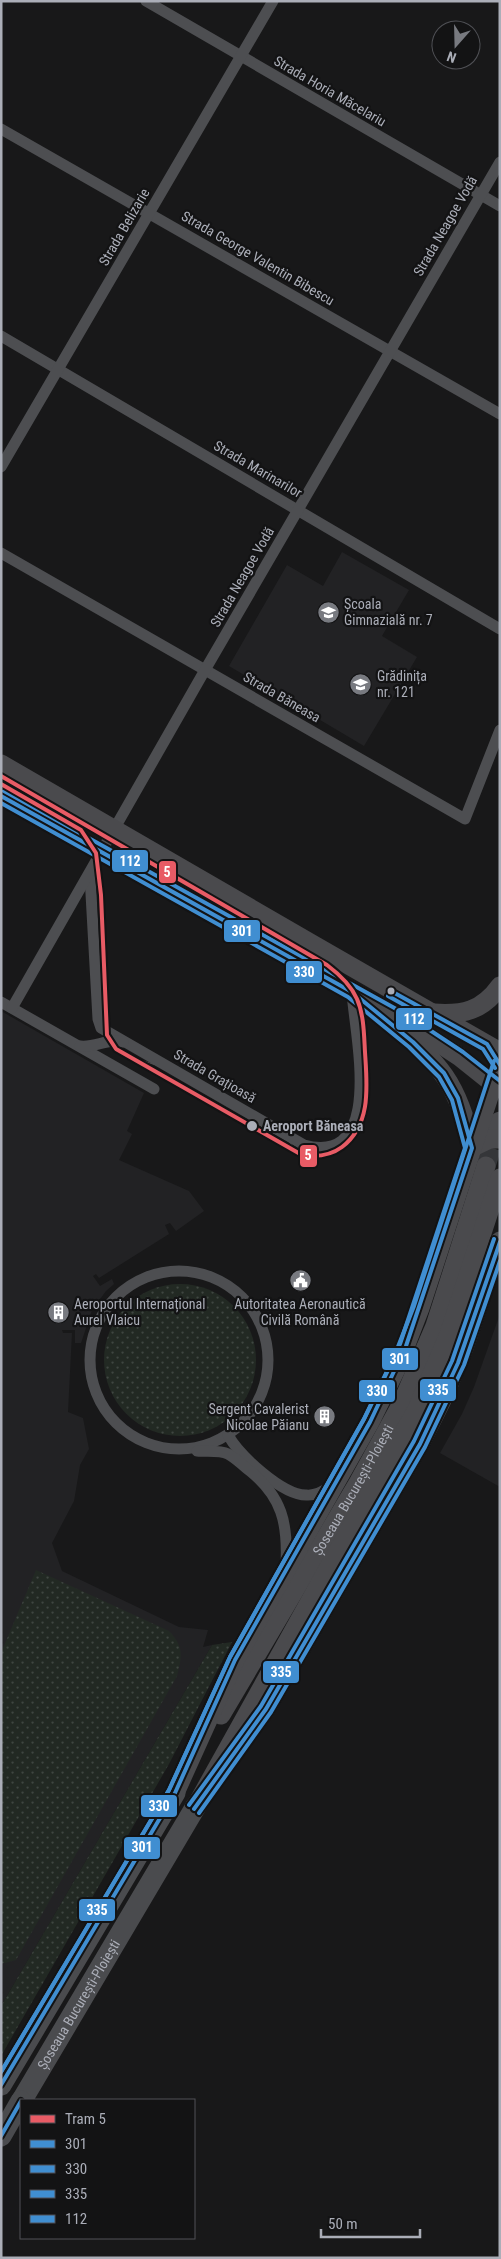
<svg xmlns="http://www.w3.org/2000/svg" width="501" height="2259" viewBox="0 0 501 2259" font-family="'Roboto Condensed',sans-serif">
  <style>
    .built { fill: #222224 }
    .grass { fill: url(#grass-dots) }
    .lines { fill: none; stroke-linecap: round; stroke-linejoin: round }
    .primary-tunnel { stroke: #353639; stroke-width: 19; stroke-dasharray: 19 9; stroke-linecap: butt }
    .street { stroke: #4d4e51; stroke-width: 11 }
    .primary { stroke: #4a4a4d; stroke-width: 19 }
    .highway { stroke: #4a4b4e; stroke-width: 21 }
    .tram { stroke: #4e4f52; stroke-width: 1 }
    .bus-1-casing { stroke: #131314; stroke-width: 8 }
    .bus-2-casing { stroke: #131314; stroke-width: 8 }
    .bus-3-casing { stroke: #131314; stroke-width: 8 }
    .bus-4-casing { stroke: #131314; stroke-width: 8 }
    .bus-1 { stroke: #408ed1; stroke-width: 4 }
    .bus-2 { stroke: #408ed1; stroke-width: 4 }
    .bus-3 { stroke: #408ed1; stroke-width: 4 }
    .bus-4 { stroke: #408ed1; stroke-width: 4 }
    .tram-1-casing { stroke: #131314; stroke-width: 8 }
    .tram-1 { stroke: #e85b65; stroke-width: 4 }
    .bus-dot { fill: #abaeb8; stroke: #131314; stroke-width: 2 }
    .labels { text-anchor: middle; stroke-width: 4.5; stroke-linejoin: round; paint-order: stroke }
    .street-label { font-size: 14px; fill: #abaeb8; stroke: #131314 }
    .poi-label { font-size: 14px; fill: #abaeb8; stroke: #131314; text-anchor: start }
    .stop-label { font-size: 14px; font-weight: bold; fill: #abaeb8; stroke: #131314; text-anchor: start }
    .line-badge { stroke: #131314; stroke-width: 2 }
    .badge-label { font-size: 14px; text-anchor: middle; font-weight: bold; fill: #fff }
  </style>
  <defs>
    <pattern id="grass-dots" width="8" height="8" patternUnits="userSpaceOnUse" patternTransform="scale(1.25)"><rect width="8" height="8" fill="#222923"/><path d="M2 2h.1M6 6h.1" fill="none" stroke="#3f4641" stroke-width="1.8" stroke-linecap="round"/></pattern>
  </defs>
  <rect width="100%" height="100%" fill="#181819"/>
  <g class="built">
    <polygon points="342,552 409,590 382,636 417,657 364,746 229,666 287,565 323,586"/>
    <polygon points="1,1011 144,1093 127,1131 132,1134 119,1160 189,1191 204,1211 176,1231 170,1223 165,1225 169,1234 99,1278 96,1274 93,1276 100,1286 112,1279 114,1284 106,1291 92,1310 81,1343 75,1343 75,1330 62,1330 63,1333 72,1333 68,1412 83,1418 89,1449 80,1465 74,1501 52,1543 62,1571 179,1627 208,1630 203,1647 212,1645 1,2006"/>
    <polygon points="500,1314 500,1487 440,1453 462,1414 474,1387"/>
  </g>
  <g class="grass">
    <circle cx="180" cy="1360" r="76"/>
    <path d="M36 1570 169 1631C184 1647 182 1656 177 1676L16 1960 1 1964V1653Z"/>
    <polygon points="232,1642 169,1764 1,2056 1,2006 212,1645"/>
  </g>
  <g class="lines">
    <polyline class="primary-tunnel" points="486,1166 499,1126"/>
    <g class="street">
      <polyline points="146,1 500,206"/>
      <polyline points="1,129 500,414"/>
      <polyline points="1,336 500,629"/>
      <polyline points="1,467 273,1"/>
      <polyline points="1,553 465,819 500,730"/>
      <path d="M90 876 98 1019 101 1028 304 1145C387 1167 354 1032 352 992"/>
      <polyline points="1,1002 154,1089"/>
      <polyline points="12,1008 205,670 500,162"/>
      <path d="M80 1046C95 1048 108 1038 123 1042"/>
      <circle cx="179" cy="1360" r="89"/>
      <path d="M228 1435C239 1455 282 1495 306 1495 315 1496 324 1491 331 1486"/>
      <path d="M197 1451C207 1452 220 1450 228 1454 236 1458 243 1466 250 1471 282 1497 288 1523 286 1564"/>
    </g>
    <g class="primary">
      <path d="M1 764C168 860 333 957 500 1052"/>
      <polyline points="1,796 404,1020 460,1057 500,1089"/>
      <path d="M434 1013C463 1015 482 1011 500 986"/>
      <path d="M390 1022C439 1062 459 1084 472 1148"/>
      <polyline points="475,1143 485,1131 500,1121"/>
      <polyline points="473,1147 490,1139 500,1139"/>
      <path id="s1" d="M221 1715 358 1483 402 1403 435 1326 486 1166"/>
      <polyline points="245,1738 266,1709 420,1444 444,1396 464,1348 500,1241"/>
      <polyline points="175,1793 235,1660 370,1422 398,1365 420,1308 500,1063"/>
      <polyline points="196,1806 417,1409 449,1334 500,1178"/>
    </g>
    <g class="highway">
      <polyline points="1,2085 175,1793"/>
      <path id="s2" d="M22 2100 196 1806"/>
      <polyline points="1,2136 21,2101"/>
    </g>
    <polyline class="tram" points="124,1055 156,1065 286,1139 301,1154"/>
    <defs>
      <g id="bus-1">
        <polyline points="1,796 352,992 413,1042 444,1073 458,1098 472,1148 406,1346 370,1422 235,1660 175,1793 1,2085"/>
        <polyline points="391,991 487,1044 500,1065"/>
        <polyline points="194,1809 266,1709 420,1444 458,1363 500,1242"/>
        <polyline points="1,2136 21,2101"/>
      </g>
      <g id="bus-2">
        <polyline points="1,803 348,997 409,1047 439,1077 452,1100 465,1148 400,1344 364,1419 230,1657 169,1790 1,2072"/>
        <polyline points="388,996 483,1049 495,1068"/>
        <polyline points="199,1813 271,1712 425,1447 464,1365 500,1261"/>
      </g>
      <g id="bus-3">
        <polyline points="189,1805 261,1706 414,1441 452,1361 494,1239"/>
        <polyline points="1,2072 169,1790 230,1657 364,1419 392,1362 414,1306 494,1061"/>
      </g>
      <polyline id="bus-4" points="4,791 407,1015 463,1052 500,1081"/>
    </defs>
    <use href="#bus-1" class="bus-1-casing"/>
    <use href="#bus-2" class="bus-2-casing"/>
    <use href="#bus-3" class="bus-3-casing"/>
    <use href="#bus-4" class="bus-4-casing"/>
    <use href="#bus-1" class="bus-1"/>
    <use href="#bus-2" class="bus-2"/>
    <use href="#bus-3" class="bus-3"/>
    <use href="#bus-4" class="bus-4"/>
    <defs>
      <path id="tram-1" d="M1 776 327 965C339 974 351 985 357 999 364 1015 364 1035 365 1052 367 1085 372 1124 342 1147 330 1156 316 1157 302 1155L116 1049 107 1035 101 895 96 853 81 830 1 784"/>
    </defs>
    <use href="#tram-1" class="tram-1-casing"/>
    <use href="#tram-1" class="tram-1"/>
  </g>
  <defs>
    <symbol id="school-disc" viewBox="-11 -11 22 22"><circle r="9.5" fill="#787a80" stroke="#131314"/><path d="M0-5L7-2L0 1L-7-2ZM-4 1L0 2.5L4 1V4Q0 6-4 4Z" fill="#fff"/></symbol>
    <symbol id="civic-disc" viewBox="-11 -11 22 22"><circle r="9.5" fill="#787a80" stroke="#131314"/><path d="M-.6-6.5H3V-4.5H.6V-3L4-1V1h2V6H-6V1h2V-1L-.6-3ZM-1.2 2.5V6h2.4V2.5Z" fill="#fff"/></symbol>
    <symbol id="building-disc" viewBox="-11 -11 22 22"><circle r="9.5" fill="#787a80" stroke="#131314"/><path d="M-4-6H4V6H1V3H-1V6H-4ZM-2.5-4.3h1.7v1.8h-1.7ZM.8-4.3h1.7v1.8H.8ZM-2.5-1h1.7V.8h-1.7ZM.8-1h1.7V.8H.8Z" fill="#fff"/></symbol>
  </defs>
  <g fill-rule="evenodd">
    <use href="#school-disc" x="316" y="600" width="25" height="25"/>
    <use href="#school-disc" x="348" y="672" width="25" height="25"/>
    <use href="#civic-disc" x="288" y="1268" width="25" height="25"/>
    <use href="#building-disc" x="46" y="1300" width="25" height="25"/>
    <use href="#building-disc" x="312" y="1404" width="25" height="25"/>
  </g>
  <g class="bus-dot">
    <circle cx="391" cy="991" r="4.5"/>
    <circle cx="252" cy="1126" r="6"/>
  </g>
  <g class="labels">
    <g class="street-label">
      <text transform="translate(330 91) rotate(30)" y="5">Strada Horia Măcelariu</text>
      <text transform="translate(445 226) rotate(-60)" y="5">Strada Neagoe Vodă</text>
      <text transform="translate(124 227) rotate(-60)" y="5">Strada Belizarie</text>
      <text transform="translate(258 258) rotate(30)" y="5">Strada George Valentin Bibescu</text>
      <text transform="translate(258 469) rotate(30)" y="5">Strada Marinarilor</text>
      <text transform="translate(242 577) rotate(-60)" y="5">Strada Neagoe Vodă</text>
      <text transform="translate(282 697) rotate(30)" y="5">Strada Băneasa</text>
      <text transform="translate(215 1076) rotate(30)" y="5">Strada Grațioasă</text>
      <text dy="5" stroke="none"><textPath href="#s1" startOffset="261">Șoseaua București-Ploiești</textPath></text>
      <text dy="5" stroke="none"><textPath href="#s2" startOffset="111">Șoseaua București-Ploiești</textPath></text>
    </g>
    <g class="poi-label">
      <text x="344" y="609">Școala<tspan x="344" dy="16">Gimnazială nr. 7</tspan></text>
      <text x="377" y="681">Grădinița<tspan x="377" dy="16">nr. 121</tspan></text>
      <text x="74" y="1309">Aeroportul Internațional<tspan x="74" dy="16">Aurel Vlaicu</tspan></text>
      <text x="300" y="1309" text-anchor="middle">Autoritatea Aeronautică<tspan x="300" dy="16">Civilă Română</tspan></text>
      <text x="309" y="1414" text-anchor="end">Sergent Cavalerist<tspan x="309" dy="16">Nicolae Păianu</tspan></text>
    </g>
    <g class="stop-label">
      <text x="263" y="1131">Aeroport Băneasa</text>
    </g>
  </g>
  <g class="line-badge">
    <rect x="111" y="849" width="38" height="24" rx="5" fill="#408ed1"/>
    <rect x="158" y="860" width="19" height="24" rx="5" fill="#e85b65"/>
    <rect x="223" y="919" width="38" height="24" rx="5" fill="#408ed1"/>
    <rect x="285" y="960" width="38" height="24" rx="5" fill="#408ed1"/>
    <rect x="395" y="1007" width="38" height="24" rx="5" fill="#408ed1"/>
    <rect x="299" y="1144" width="19" height="24" rx="5" fill="#e85b65"/>
    <rect x="381" y="1347" width="38" height="24" rx="5" fill="#408ed1"/>
    <rect x="419" y="1378" width="38" height="24" rx="5" fill="#408ed1"/>
    <rect x="358" y="1379" width="38" height="24" rx="5" fill="#408ed1"/>
    <rect x="262" y="1660" width="38" height="24" rx="5" fill="#408ed1"/>
    <rect x="140" y="1794" width="38" height="24" rx="5" fill="#408ed1"/>
    <rect x="123" y="1836" width="38" height="24" rx="5" fill="#408ed1"/>
    <rect x="78" y="1898" width="38" height="24" rx="5" fill="#408ed1"/>
  </g>
  <g class="badge-label">
    <text x="130" y="866">112</text>
    <text x="167" y="877">5</text>
    <text x="242" y="936">301</text>
    <text x="304" y="977">330</text>
    <text x="414" y="1024">112</text>
    <text x="308" y="1160">5</text>
    <text x="400" y="1364">301</text>
    <text x="438" y="1395">335</text>
    <text x="377" y="1396">330</text>
    <text x="281" y="1677">335</text>
    <text x="159" y="1811">330</text>
    <text x="142" y="1852">301</text>
    <text x="97" y="1915">335</text>
  </g>
  <rect width="501" height="2259" fill="none" stroke="#abaeb8" stroke-width="5"/>
  <rect x="20" y="2099" width="175" height="140" fill="#131314" stroke="#505156"/>
  <rect x="30" y="2115" width="25" height="8" fill="#e85b65" stroke="#505156"/>
  <text x="65" y="2124" font-size="15" fill="#abaeb8">Tram 5</text>
  <rect x="30" y="2140" width="25" height="8" fill="#408ed1" stroke="#505156"/>
  <text x="65" y="2149" font-size="15" fill="#abaeb8">301</text>
  <rect x="30" y="2165" width="25" height="8" fill="#408ed1" stroke="#505156"/>
  <text x="65" y="2174" font-size="15" fill="#abaeb8">330</text>
  <rect x="30" y="2190" width="25" height="8" fill="#408ed1" stroke="#505156"/>
  <text x="65" y="2199" font-size="15" fill="#abaeb8">335</text>
  <rect x="30" y="2215" width="25" height="8" fill="#408ed1" stroke="#505156"/>
  <text x="65" y="2224" font-size="15" fill="#abaeb8">112</text>
  <g transform="translate(456 45) rotate(200)"><circle r="24" fill="#131314" stroke="#505156"/>
  <path d="M0-4L9 19L0 12L-9 19Z" fill="#787a80"/>
  <text y="-8" font-size="14" font-weight="bold" text-anchor="middle" fill="#abaeb8">N</text>
  </g>
  <path d="M321 2229v8h99v-8" fill="none" stroke="#abaeb8" stroke-width="2.5"/>
  <text x="328" y="2229" font-size="15" fill="#abaeb8" stroke="#131314" stroke-width="4" paint-order="stroke">50 m</text>
</svg>
